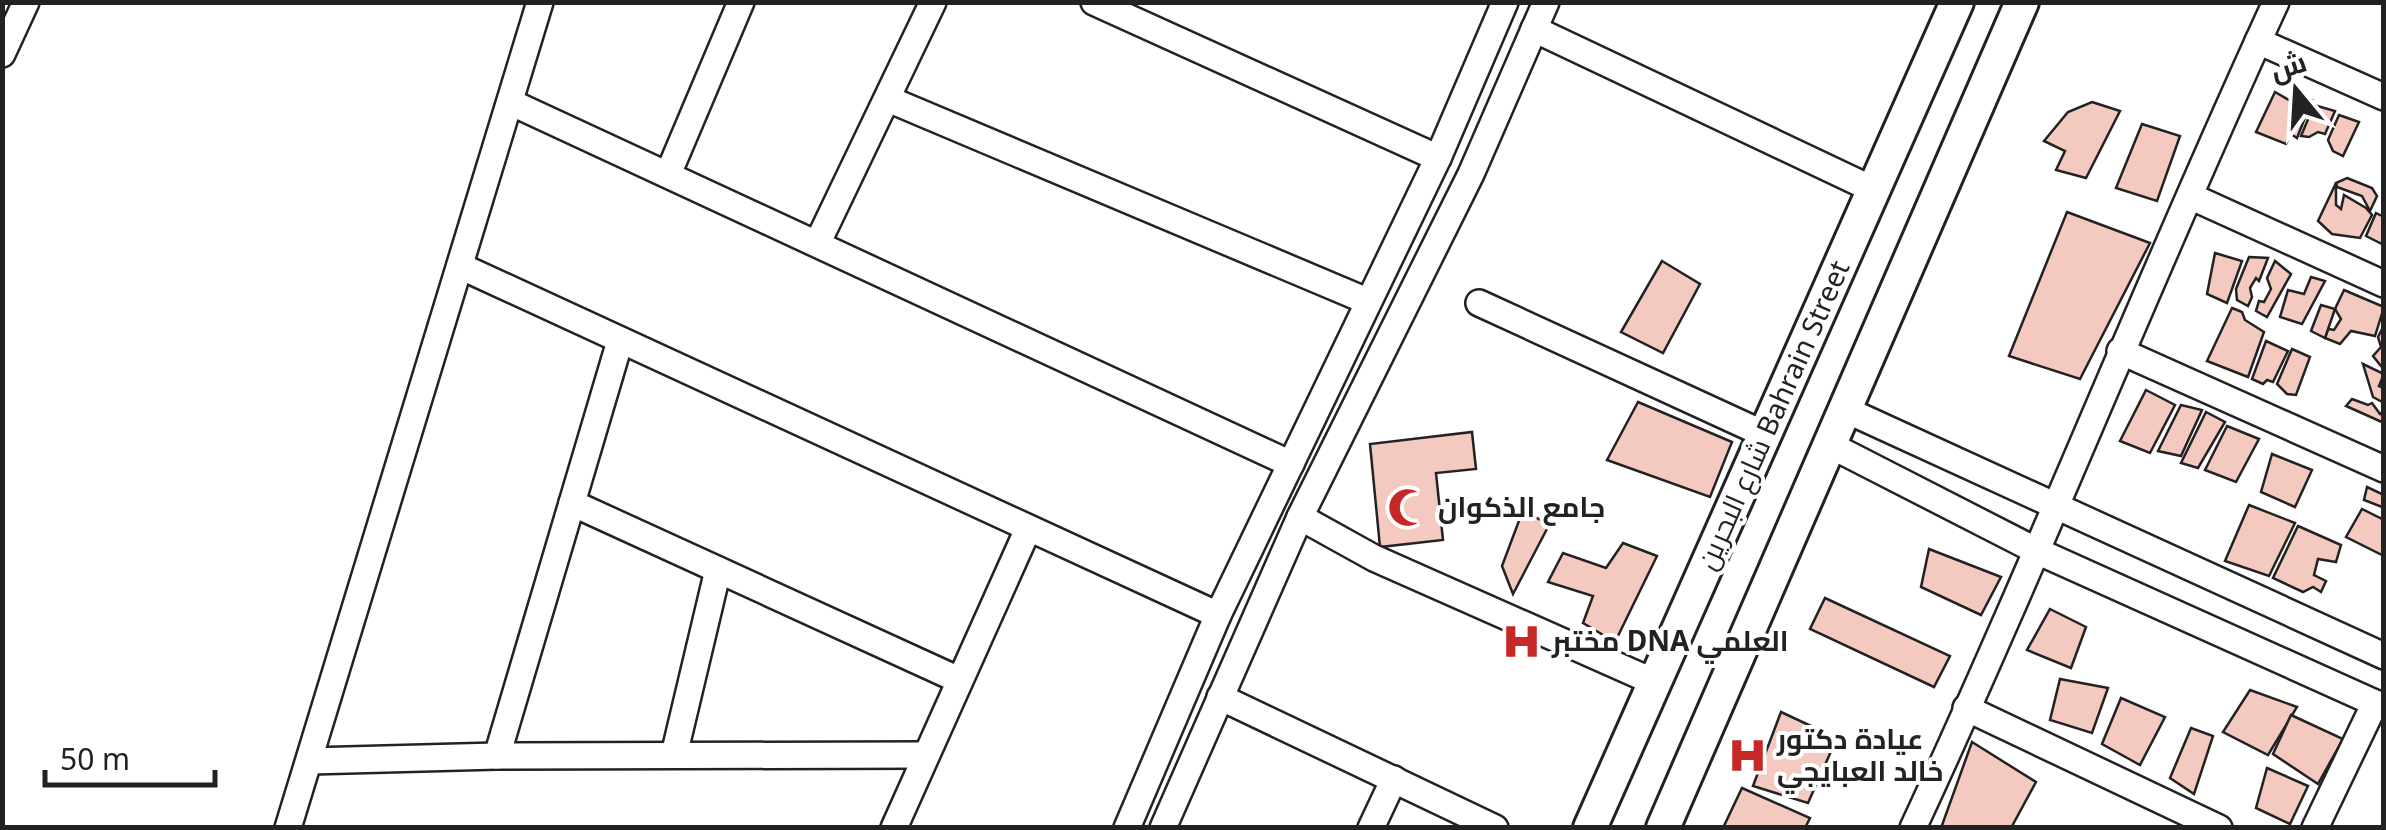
<svg xmlns="http://www.w3.org/2000/svg" width="2386" height="830" viewBox="0 0 2386 830" font-family="'Noto Sans',Cairo,sans-serif">
  <style>
    .building { fill: #f3c9c0; stroke: #222; stroke-width: 2.5 }
    .lines { fill: none; stroke-linecap: round; stroke-linejoin: round }
    .minor-casing { stroke: #222; stroke-width: 30 }
    .major-casing { stroke: #222; stroke-width: 38 }
    .minor { stroke: #fff; stroke-width: 25 }
    .major { stroke: #fff; stroke-width: 32 }
    .labels { text-anchor: middle; stroke-width: 8; stroke-linejoin: round; paint-order: stroke }
    .street-label { font-size: 28px; fill: #222; stroke: #fff }
    .poi-label { font-size: 28px; font-weight: bold; fill: #222; stroke: #fff; text-anchor: start }
  </style>
  <rect width="100%" height="100%" fill="#fff"/>
  <g class="building">
    <polygon points="2275,92 2301,107 2304,97 2312,100 2297,138 2291,134 2286,144 2256,132"/>
    <polygon points="2092,102 2120,111 2086,178 2056,170 2065,151 2044,141 2068,112"/>
    <polygon points="2314,105 2335,111 2325,134 2318,132 2309,137 2301,136"/>
    <polygon points="2339,115 2359,122 2343,156 2333,151 2328,140"/>
    <polygon points="2142,124 2180,136 2157,201 2116,188"/>
    <polygon points="2347,178 2372,188 2377,196 2370,211 2362,196 2337,187 2336,183"/>
    <polygon points="2336,183 2336,205 2341,209 2344,195 2366,208 2372,215 2360,238 2332,234 2318,221"/>
    <polygon points="2067,212 2150,243 2080,379 2009,356"/>
    <polygon points="2376,213 2384,217 2384,245 2366,236"/>
    <polygon points="2215,253 2242,261 2227,303 2207,294"/>
    <polygon points="2249,257 2268,258 2259,281 2256,278 2250,288 2252,297 2248,306 2237,300 2236,289"/>
    <polygon points="1662,261 1700,284 1663,353 1621,332"/>
    <polygon points="2275,261 2291,274 2267,317 2256,311 2259,301 2264,302 2271,289 2267,278"/>
    <polygon points="2311,277 2325,281 2302,324 2280,317 2288,290 2304,294"/>
    <polygon points="2344,290 2384,307 2375,336 2351,331 2340,344 2325,338 2328,329 2334,330 2341,319 2335,309"/>
    <polygon points="2321,305 2335,309 2325,338 2311,331"/>
    <polygon points="2232,308 2242,312 2245,320 2264,332 2248,377 2207,361"/>
    <polygon points="2384,325 2384,365 2381,366 2373,356 2381,347 2378,337"/>
    <polygon points="2266,341 2288,351 2273,382 2267,380 2263,384 2252,379"/>
    <polygon points="2292,349 2310,357 2296,395 2287,394 2277,384"/>
    <polygon points="2363,364 2384,374 2379,386 2384,388 2384,403 2373,397"/>
    <polygon points="2146,390 2175,405 2150,453 2120,441"/>
    <polygon points="2352,399 2368,405 2372,403 2380,414 2384,411 2384,423 2346,406"/>
    <polygon points="1638,402 1732,442 1710,497 1607,460"/>
    <polygon points="2181,405 2202,410 2181,456 2158,451"/>
    <polygon points="2206,412 2225,422 2198,468 2181,463"/>
    <polygon points="2227,426 2259,439 2236,482 2205,470"/>
    <polygon points="1472,432 1476,469 1436,473 1443,540 1380,547 1370,444"/>
    <polygon points="2272,454 2312,470 2295,507 2261,492"/>
    <polygon points="2367,487 2384,495 2382,507 2364,500"/>
    <polygon points="2249,505 2295,523 2269,576 2225,561"/>
    <polygon points="2362,509 2384,520 2384,556 2346,537"/>
    <polygon points="1523,510 1549,525 1513,594 1502,566"/>
    <polygon points="2298,526 2341,545 2336,562 2318,559 2314,575 2326,581 2321,592 2313,587 2303,592 2273,578"/>
    <polygon points="1623,543 1657,556 1615,642 1583,623 1593,596 1548,582 1563,553 1606,568"/>
    <polygon points="1929,549 2001,577 1981,615 1921,587"/>
    <polygon points="1825,598 1950,656 1934,687 1810,629"/>
    <polygon points="2050,609 2086,627 2071,668 2027,650"/>
    <polygon points="2060,679 2108,688 2092,733 2050,720"/>
    <polygon points="2250,690 2297,707 2268,755 2223,732"/>
    <polygon points="2121,698 2165,717 2140,765 2102,744"/>
    <polygon points="1781,712 1837,738 1808,803 1753,786"/>
    <polygon points="2291,715 2343,739 2318,784 2273,754"/>
    <polygon points="2191,728 2213,736 2194,794 2170,778"/>
    <polygon points="1972,742 2036,782 2011,828 1941,828"/>
    <polygon points="2267,768 2308,786 2290,824 2256,808"/>
    <polygon points="1742,788 1810,818 1805,828 1723,828"/>
  </g>
  <g class="lines">
    <defs>
      <g id="minor">
        <polyline points="1094,2 1438,158"/>
        <polyline points="1534,29 1872,189"/>
        <polyline points="2258,41 2384,97"/>
        <polyline points="2,54 26,2"/>
        <polyline points="888,99 1367,301"/>
        <polyline points="510,102 1291,464"/>
        <polyline points="669,172 741,2"/>
        <polyline points="2190,196 2384,284"/>
        <polyline points="818,242 933,2"/>
        <polyline points="460,266 1218,615"/>
        <polyline points="1479,303 1764,434"/>
        <polyline points="2120,351 2384,469"/>
        <polyline points="1844,409 2384,656"/>
        <polyline points="1828,444 2037,551 2384,707"/>
        <polyline points="572,503 959,680"/>
        <polyline points="1300,517 1374,558 1654,682"/>
        <polyline points="1220,697 1495,828"/>
        <polyline points="1966,708 2219,828"/>
        <polyline points="674,755 718,570"/>
        <polyline points="497,756 620,341"/>
        <polyline points="310,761 497,756 924,755"/>
        <polyline points="288,828 540,2"/>
        <polyline points="894,828 1028,529"/>
        <polyline points="1127,828 1218,615 1438,158 1505,2"/>
        <polyline points="1163,828 1300,517 1471,174 1546,2"/>
        <polyline points="1371,828 1394,779"/>
        <path d="M1913 828C2040 555 2150 275 2276 2"/>
        <polyline points="2315,828 2375,703"/>
      </g>
      <g id="major">
        <polyline points="1590,828 1957,2"/>
        <polyline points="1663,828 2022,2"/>
      </g>
    </defs>
    <use href="#minor" class="minor-casing"/>
    <use href="#major" class="major-casing"/>
    <use href="#minor" class="minor"/>
    <use href="#major" class="major"/>
  </g>
  <defs>
    <symbol id="mosque-bare" viewBox="-9 -9 18 18"><path d="M3.5-4.9A6 6 0 1 0 3.5 4.9A5 5 0 1 1 3.5-4.9Z" fill="#c62828" stroke="#fff" stroke-width="2.5" paint-order="stroke"/></symbol>
    <symbol id="hospital-bare" viewBox="-9 -9 18 18"><path d="M-5-5h3v3.5h4V-5h3V5h-3V1.5h-4V5h-3Z" fill="#c62828" stroke="#fff" stroke-width="2.5" paint-order="stroke"/></symbol>
  </defs>
  <g fill-rule="evenodd">
    <use href="#mosque-bare" x="1380" y="480" width="55" height="55"/>
    <use href="#hospital-bare" x="1494" y="614" width="55" height="55"/>
    <use href="#hospital-bare" x="1720" y="728" width="55" height="55"/>
  </g>
  <g class="labels">
    <g class="street-label">
      <text transform="translate(1773 415) rotate(-66)" y="10">شارع البحرين Bahrain Street</text>
    </g>
    <g class="poi-label">
      <text x="1438" y="517">جامع الذكوان</text>
      <text x="1552" y="651">مختبر DNA العلمي</text>
      <text x="1777" y="749">عيادة دكتور<tspan x="1777" dy="32">خالد العبايجي</tspan></text>
    </g>
  </g>
  <rect width="2386" height="830" fill="none" stroke="#222222" stroke-width="10"/>
  <g transform="translate(2296 90) rotate(342)" stroke="#ffffff" stroke-width="8" paint-order="stroke">
  <path d="M0-8L18 38L0 25L-18 38Z" fill="#222222"/>
  <text y="-15" font-size="28" font-weight="bold" text-anchor="middle" fill="#222222">ش</text>
  </g>
  <path d="M45 770v15h170v-15" fill="none" stroke="#222222" stroke-width="5"/>
  <text x="60" y="770" font-size="30" fill="#222222" stroke="#ffffff" stroke-width="8" paint-order="stroke">50 m</text>
</svg>
